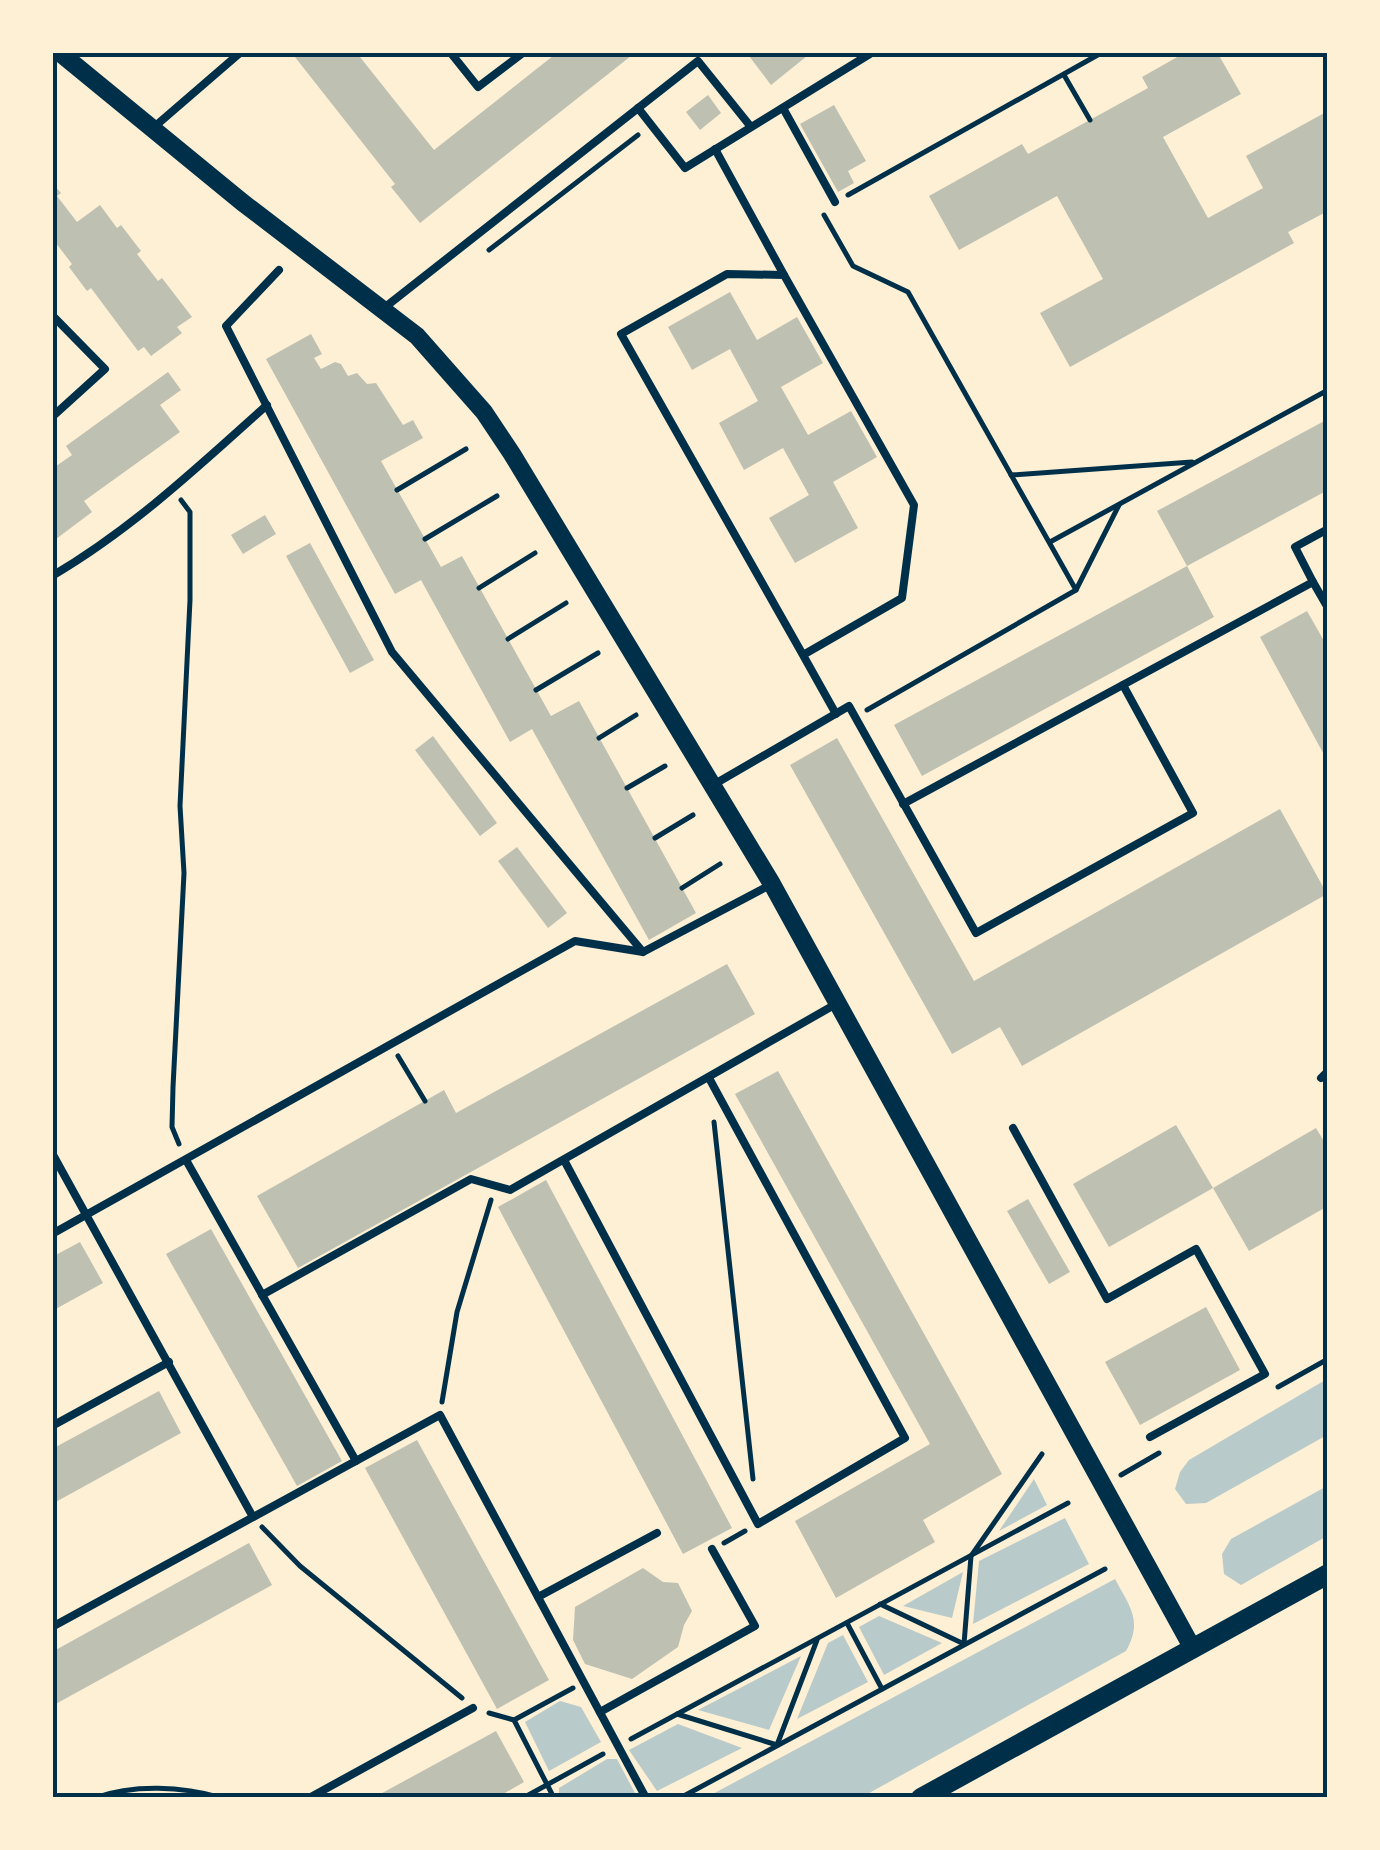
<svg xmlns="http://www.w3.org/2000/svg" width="1380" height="1850" viewBox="0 0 1380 1850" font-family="'Nunito Sans',sans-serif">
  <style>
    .green { fill: #b9caca }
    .building { fill: #bec0b2 }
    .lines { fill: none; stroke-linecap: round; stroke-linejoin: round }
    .path { stroke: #003049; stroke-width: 5 }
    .service { stroke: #003049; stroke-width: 8 }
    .tertiary { stroke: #003049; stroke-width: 18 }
    .secondary { stroke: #003049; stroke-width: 20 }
    .neatline { fill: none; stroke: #003049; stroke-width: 4 }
  </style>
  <rect width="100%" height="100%" fill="#fdf0d5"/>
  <g class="green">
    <polygon points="1327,1379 1327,1435 1206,1503 1186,1504 1175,1489 1180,1472 1189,1460"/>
    <polygon points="1034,1479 1047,1505 999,1531"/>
    <polygon points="1327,1486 1327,1536 1241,1585 1224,1574 1222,1554 1231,1539"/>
    <polygon points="1065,1518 1089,1564 973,1624 979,1561"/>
    <polygon points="963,1572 952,1618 903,1606"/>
    <path d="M1115 1579C1130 1607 1143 1621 1126 1651L862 1797H707Z"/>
    <polygon points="879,1616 942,1643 884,1675 859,1627"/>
    <polygon points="843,1635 868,1682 797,1719 828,1643"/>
    <polygon points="801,1656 769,1730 698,1710"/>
    <polygon points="560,1701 581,1707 601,1742 549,1771 525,1722"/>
    <polygon points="678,1724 742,1748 657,1791 629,1750"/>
    <polygon points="607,1759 617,1759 637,1797 559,1797 559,1788"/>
  </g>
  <g class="building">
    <polygon points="291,52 356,52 434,150 558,52 636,52 420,223 391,187 395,184"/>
    <polygon points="746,52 812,52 771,85"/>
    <polygon points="1186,52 1217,52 1241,94 1163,137 1208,218 1263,188 1246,156 1328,111 1328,211 1288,232 1294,243 1070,367 1040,313 1103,279 1057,196 959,250 929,196 1022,144 1028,154 1148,88 1142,77"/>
    <polygon points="708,95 721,113 700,130 686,112"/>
    <polygon points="834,105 866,161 848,171 854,183 838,192 800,124"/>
    <polygon points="52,183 61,193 57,196 77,222 100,205 117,228 121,225 141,251 137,254 158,281 162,278 192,317 177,327 182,333 151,356 144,347 138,351 91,288 87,291 69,267 72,264 52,238"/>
    <polygon points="730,292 757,340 797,317 823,363 781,387 808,435 851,411 877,457 833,482 858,528 795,563 769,518 809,495 783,448 744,470 719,423 758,401 730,349 692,370 668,327"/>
    <polygon points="311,334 322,354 314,358 321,369 335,362 341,364 348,376 357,373 367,384 376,383 403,425 413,420 423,438 381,461 441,567 462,556 551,716 579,701 696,913 649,940 532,729 510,742 421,580 395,594 266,359"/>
    <polygon points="168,372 181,390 160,405 180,432 84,501 92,512 52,542 52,469 72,455 66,446"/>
    <polygon points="1328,419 1328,490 1187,566 1214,617 922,776 894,725 1187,566 1157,511"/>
    <polygon points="265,515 276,534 243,554 231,535"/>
    <polygon points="310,543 374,660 350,673 286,556"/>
    <polygon points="1307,611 1328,648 1328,762 1260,637"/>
    <polygon points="433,736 497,823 480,836 415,750"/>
    <polygon points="837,738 974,981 1280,809 1327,894 1022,1066 1000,1027 952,1054 790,765"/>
    <polygon points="517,847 567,913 548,928 498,861"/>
    <polygon points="727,964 755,1014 298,1268 257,1196 444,1090 456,1113"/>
    <polygon points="778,1071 1002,1474 923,1520 935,1542 836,1598 795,1521 930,1444 735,1094"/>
    <polygon points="1176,1125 1213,1188 1109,1247 1073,1184"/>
    <polygon points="1316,1128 1328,1148 1328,1206 1249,1251 1213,1188"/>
    <polygon points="546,1180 732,1528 683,1554 498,1207"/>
    <polygon points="1028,1199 1070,1272 1049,1284 1007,1211"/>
    <polygon points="211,1229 342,1461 297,1486 166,1254"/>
    <polygon points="80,1242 103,1283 52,1311 52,1257"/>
    <polygon points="1206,1307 1240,1370 1140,1425 1105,1362"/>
    <polygon points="159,1391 181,1433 52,1504 52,1449"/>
    <polygon points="417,1440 549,1680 497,1709 365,1468"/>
    <polygon points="249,1543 272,1585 52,1706 52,1652"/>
    <polygon points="643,1568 663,1582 678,1583 692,1611 684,1625 678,1647 632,1679 585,1664 573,1640 575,1607"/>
    <polygon points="496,1731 524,1782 496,1798 373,1798"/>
  </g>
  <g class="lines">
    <g class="path">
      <polyline points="1315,52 1328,55"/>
      <polyline points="1064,75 1090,120"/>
      <polyline points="848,195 1103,52"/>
      <polyline points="824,215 853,266 908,292 1076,590"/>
      <polyline points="489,250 638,135"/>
      <polyline points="1011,475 1192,462"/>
      <polyline points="397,490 466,449"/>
      <polyline points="425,539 497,496"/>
      <polyline points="1050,542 1328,390"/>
      <polyline points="479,588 535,553"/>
      <polyline points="508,639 566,603"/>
      <polyline points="536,690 598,653"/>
      <polyline points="867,710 1076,590 1119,505"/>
      <polyline points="599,738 636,715"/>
      <polyline points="627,788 665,766"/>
      <polyline points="655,838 693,815"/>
      <polyline points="682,888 720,864"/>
      <polyline points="398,1056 425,1101"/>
      <polyline points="714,1122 753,1479"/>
      <polyline points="179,1144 172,1127 173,1087 184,873 180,806 190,600 190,512 181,500"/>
      <polyline points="1278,1387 1328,1359"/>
      <polyline points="442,1402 457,1312 491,1200"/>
      <polyline points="1121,1475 1159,1453"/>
      <polyline points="262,1527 300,1566 462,1698"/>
      <polyline points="724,1543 745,1531"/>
      <polyline points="880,1604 964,1644 971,1556 1042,1454"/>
      <polyline points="847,1623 882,1689"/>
      <polyline points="489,1713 514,1720 554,1798"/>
      <polyline points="677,1714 777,1745 817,1640"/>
      <polyline points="514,1720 573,1688"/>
      <polyline points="631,1739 1068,1503"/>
      <polyline points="52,1797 58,1798"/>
      <path d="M94 1798C134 1784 182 1786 222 1798"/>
      <polyline points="523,1798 603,1754"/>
      <polyline points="680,1798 1105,1569"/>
    </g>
    <g class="service">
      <polyline points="450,52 478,87 524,52"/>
      <polyline points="638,108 685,168 873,52"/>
      <polyline points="783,108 835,202"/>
      <polyline points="153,128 241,52"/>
      <polyline points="715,149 784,275"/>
      <polyline points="279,270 226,326 392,652 643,952"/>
      <polyline points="384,308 698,61 751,127"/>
      <polyline points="52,315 105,369 52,417"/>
      <path d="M52 576C132 529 198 467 267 405"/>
      <polyline points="1313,582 1328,608"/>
      <polyline points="803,655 621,334 727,274 784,275 914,505 902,598 803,655 836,714"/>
      <polyline points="713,785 849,706 976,933 1193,813 1123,685"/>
      <polyline points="903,804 1313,582 1295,547 1328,529"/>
      <polyline points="1321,1078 1328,1071"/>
      <polyline points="1013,1128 1107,1299 1196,1249 1265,1374 1150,1437"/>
      <polyline points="52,1153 253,1517"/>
      <polyline points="186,1160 356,1461"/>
      <polyline points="564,1160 758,1524 905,1438 709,1078"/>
      <polyline points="52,1234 575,941 643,952 772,884"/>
      <polyline points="262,1295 471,1179 510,1190 836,1004"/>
      <polyline points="52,1426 169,1362"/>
      <polyline points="538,1597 657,1533"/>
      <polyline points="52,1627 440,1415 646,1798"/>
      <polyline points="600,1712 755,1626 712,1549"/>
      <polyline points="309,1798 473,1708"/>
    </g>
    <polyline class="tertiary" points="59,52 242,202 417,336 484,412 512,454 772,884 1193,1649"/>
    <polyline class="secondary" points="921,1798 1328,1574"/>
  </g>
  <rect width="1380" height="1850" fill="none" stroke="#fdf0d5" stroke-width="110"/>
  <rect x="55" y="55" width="1270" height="1740" class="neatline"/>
</svg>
